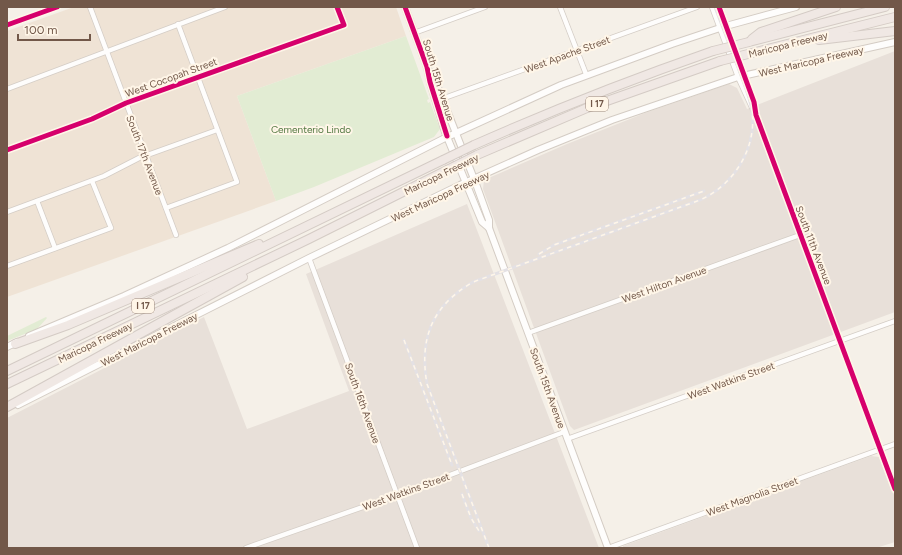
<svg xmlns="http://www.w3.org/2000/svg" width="902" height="555" viewBox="0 0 902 555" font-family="Figtree,sans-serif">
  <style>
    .residential { fill: #efe3d5 }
    .industrial { fill: #e8e0d9 }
    .green { fill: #e2ecd3 }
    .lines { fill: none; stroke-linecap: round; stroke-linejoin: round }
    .minor-casing { stroke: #d4cdc6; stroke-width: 6 }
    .secondary-casing { stroke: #d4ccc4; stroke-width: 8 }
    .motorway-casing { stroke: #d4cbc5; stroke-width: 10 }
    .minor { stroke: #fefdfc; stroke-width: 4.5 }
    .secondary { stroke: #fefdfc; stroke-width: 6 }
    .motorway { stroke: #f0e8e4; stroke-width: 8 }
    .rail-casing { stroke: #e4e1e4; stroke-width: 3 }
    .rail { stroke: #fff6e8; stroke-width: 1.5; stroke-dasharray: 4.5; stroke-linecap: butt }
    .motorway-bridge-casing { stroke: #d4cbc5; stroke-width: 10; stroke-linecap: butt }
    .motorway-bridge { stroke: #f0e8e4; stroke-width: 8 }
    .cycleway-casing { stroke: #fff6e8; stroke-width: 8 }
    .cycleway { stroke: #d6006c; stroke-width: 5 }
    .labels { text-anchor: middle; stroke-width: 4; stroke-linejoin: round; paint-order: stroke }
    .shield { fill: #fff6e8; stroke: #9c8779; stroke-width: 1 }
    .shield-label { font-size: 9px; font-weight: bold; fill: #725849 }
    .street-label { font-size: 10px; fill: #725849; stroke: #fff6e8 }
    .park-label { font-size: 10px; fill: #537842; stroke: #fff6e8 }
  </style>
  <rect width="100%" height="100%" fill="#f5f0e8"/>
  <polygon class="residential" points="74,7 396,7 406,36 237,96 276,201 7,297 7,31"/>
  <g class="industrial">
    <polygon points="895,51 895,312 574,430 570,426 483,189 484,180 567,144 645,113 729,84 737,88 747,109"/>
    <polygon points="467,204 599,548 7,548 7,418 204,317 247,429 349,391 306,274"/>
    <polygon points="871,456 879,457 895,497 895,542 876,548 623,548 623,546"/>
  </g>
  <g class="green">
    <polygon points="406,36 429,99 427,100 428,103 430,102 440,129 434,137 314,187 276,201 237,96"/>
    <polygon points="46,317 47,318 37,329 7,341 7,336"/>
  </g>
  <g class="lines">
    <defs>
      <g id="minor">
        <polyline points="90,7 176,235"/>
        <polyline points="560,7 586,74"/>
        <polyline points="712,7 738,77 755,114"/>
        <polyline points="719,7 754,102 756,115 895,489"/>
        <polyline points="7,25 57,7"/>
        <polyline points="414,33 485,7"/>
        <polyline points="7,89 225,7"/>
        <polyline points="436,101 697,7"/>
        <polyline points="7,150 92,119 126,103 344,25 337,7"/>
        <polyline points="37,201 55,248"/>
        <polyline points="166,208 237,182 178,24"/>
        <polyline points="7,212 104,176 139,158 217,130"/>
        <polyline points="309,258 417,548"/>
        <polyline points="7,266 111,228 92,181"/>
        <polyline points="528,333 800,235"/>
        <polyline points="567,439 895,321"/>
        <polyline points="246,548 397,495 564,432"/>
        <polyline points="608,548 895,444"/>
      </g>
      <g id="secondary">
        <polyline points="405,7 427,67 430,82 445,132 482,222 489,228"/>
        <polyline points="427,67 435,80 476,184 489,220 489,228 608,548"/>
        <polyline points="29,336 124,296 228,248 443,139 561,85 672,44 726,26 796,7"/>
        <polyline points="7,347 17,342"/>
        <polyline points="18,405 309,258 460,185 538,150 612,120 738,77 895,42"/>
      </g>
      <g id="motorway">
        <polyline points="752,39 761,32 836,7"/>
        <polyline points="819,40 895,31"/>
        <polyline points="749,42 885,7"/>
        <polyline points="752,53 895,17"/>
        <path d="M474 145C553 110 632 79 713 51"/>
        <polyline points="477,155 587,108 720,61"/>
        <polyline points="15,344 68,325 259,244"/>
        <polyline points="7,371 443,160"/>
        <polyline points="7,384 309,239 447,170"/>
        <polyline points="7,407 243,277"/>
      </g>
    </defs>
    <use href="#minor" class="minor-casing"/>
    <use href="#secondary" class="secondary-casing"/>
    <use href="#motorway" class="motorway-casing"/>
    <use href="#minor" class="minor"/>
    <use href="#secondary" class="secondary"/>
    <use href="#motorway" class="motorway"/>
    <defs>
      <g id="rail">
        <polyline points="539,254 554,245 704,191"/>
        <polyline points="404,340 452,465"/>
        <polyline points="462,494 471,518 479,531"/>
        <path d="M489 548 427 384C419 338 432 306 473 282L700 200C734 185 757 148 752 111 750 97 744 84 739 70 731 49 723 28 715 7"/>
      </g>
    </defs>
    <use href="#rail" class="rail-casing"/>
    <use href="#rail" class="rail"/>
    <defs>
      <g id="motorway-bridge">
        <polyline points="713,51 749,42"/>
        <polyline points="720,61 752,53"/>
        <polyline points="443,160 474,145"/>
        <polyline points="447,170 477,155"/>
      </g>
    </defs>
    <use href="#motorway-bridge" class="motorway-bridge-casing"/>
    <use href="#motorway-bridge" class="motorway-bridge"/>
    <defs>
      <g id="cycleway">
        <polyline points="405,7 427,67 430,82 447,136"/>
        <polyline points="719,7 754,102 756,115 895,489"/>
        <polyline points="7,25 57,7"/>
        <polyline points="7,150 92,119 126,103 344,25 337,7"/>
      </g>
    </defs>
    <use href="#cycleway" class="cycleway-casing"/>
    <use href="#cycleway" class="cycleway"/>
  </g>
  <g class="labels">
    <g class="shield">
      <rect x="586" y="97" width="22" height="14" rx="3"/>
      <rect x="132" y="299" width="22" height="14" rx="3"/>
    </g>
    <g class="shield-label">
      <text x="597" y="107">I 17</text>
      <text x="143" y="309">I 17</text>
    </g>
    <g class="street-label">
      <text transform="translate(788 44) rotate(-14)" y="4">Maricopa Freeway</text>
      <text transform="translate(567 54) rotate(-20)" y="4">West Apache Street</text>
      <text transform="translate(811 61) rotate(-13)" y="4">West Maricopa Freeway</text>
      <text transform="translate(171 77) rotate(-20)" y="4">West Cocopah Street</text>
      <text transform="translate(439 80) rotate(73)" y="4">South 15th Avenue</text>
      <text transform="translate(145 155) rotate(69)" y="4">South 17th Avenue</text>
      <text transform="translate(441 174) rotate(-26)" y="4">Maricopa Freeway</text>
      <text transform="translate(440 196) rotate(-25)" y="4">West Maricopa Freeway</text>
      <text transform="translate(814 245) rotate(69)" y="4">South 11th Avenue</text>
      <text transform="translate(664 284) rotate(-20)" y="4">West Hilton Avenue</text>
      <text transform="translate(149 339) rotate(-27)" y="4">West Maricopa Freeway</text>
      <text transform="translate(95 342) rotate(-26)" y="4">Maricopa Freeway</text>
      <text transform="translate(731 380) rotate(-20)" y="4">West Watkins Street</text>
      <text transform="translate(548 388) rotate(70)" y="4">South 15th Avenue</text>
      <text transform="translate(363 403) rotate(70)" y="4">South 16th Avenue</text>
      <text transform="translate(406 491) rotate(-20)" y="4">West Watkins Street</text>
      <text transform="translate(752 496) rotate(-20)" y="4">West Magnolia Street</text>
    </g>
    <g class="park-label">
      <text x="311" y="133">Cementerio Lindo</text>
    </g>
  </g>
  <rect width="902" height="555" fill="none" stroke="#725849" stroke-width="16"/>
  <path d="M18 34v6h72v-6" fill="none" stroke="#725849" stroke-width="2"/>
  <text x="24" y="34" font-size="12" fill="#725849" stroke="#fff6e8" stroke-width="3" paint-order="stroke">100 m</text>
</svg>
